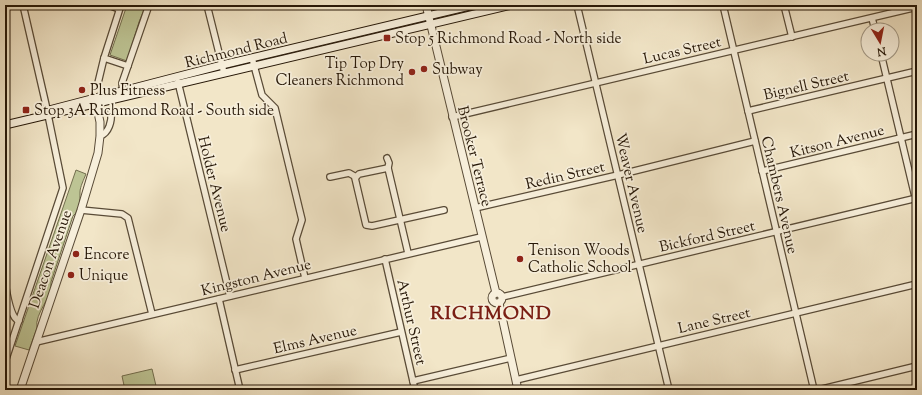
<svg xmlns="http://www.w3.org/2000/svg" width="922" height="395" viewBox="0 0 922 395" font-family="'Sorts Mill Goudy',serif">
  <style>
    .green { fill: #bdc494; stroke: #726e4e }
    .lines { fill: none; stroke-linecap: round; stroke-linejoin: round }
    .minor-casing { stroke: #594b37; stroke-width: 8 }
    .tertiary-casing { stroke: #594b37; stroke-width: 9 }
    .secondary-casing { stroke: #261707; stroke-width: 9 }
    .minor { stroke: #f7efdb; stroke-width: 5.5 }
    .tertiary { stroke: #f7efdb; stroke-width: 7 }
    .secondary { stroke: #f7efdb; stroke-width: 7 }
    .poi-dot { fill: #8f2418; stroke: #f7efdb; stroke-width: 1.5 }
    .labels { text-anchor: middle; stroke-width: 3.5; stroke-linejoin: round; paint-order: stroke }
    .poi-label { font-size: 15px; fill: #261707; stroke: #f7efdb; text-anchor: start }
    .street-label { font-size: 15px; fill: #261707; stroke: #f7efdb }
    .district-label { font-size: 19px; font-weight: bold; letter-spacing: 1px; fill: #7a1f14; stroke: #f7efdb }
  </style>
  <rect width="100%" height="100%" fill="#f2e6c8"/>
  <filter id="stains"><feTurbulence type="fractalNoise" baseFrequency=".005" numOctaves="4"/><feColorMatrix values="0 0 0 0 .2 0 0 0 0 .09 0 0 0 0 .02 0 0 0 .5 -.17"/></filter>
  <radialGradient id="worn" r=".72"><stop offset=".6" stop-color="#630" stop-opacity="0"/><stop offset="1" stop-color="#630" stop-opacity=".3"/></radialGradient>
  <g class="green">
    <polygon points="127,5 146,5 139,22 127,61 110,55"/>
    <path d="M76 170 86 174C84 179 80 187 80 192 80 200 80 211 73 216L51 282C53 298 34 313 37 328L29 350 15 346Z"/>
    <polygon points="152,369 157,390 125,390 122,376"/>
  </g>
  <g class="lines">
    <defs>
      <g id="minor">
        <polyline points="108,5 119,9"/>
        <polyline points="121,5 104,58 128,66"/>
        <polyline points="207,5 224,73"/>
        <polyline points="577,5 669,390"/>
        <polyline points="723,5 814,390"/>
        <polyline points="784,5 792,37"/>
        <polyline points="872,18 875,30"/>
        <polyline points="881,54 917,205"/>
        <polyline points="252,58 262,95 275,108 302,220 296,239 305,278"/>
        <polyline points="178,82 230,296"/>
        <polyline points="98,83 104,58"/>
        <polyline points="123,93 122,83 149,5"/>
        <polyline points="748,111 917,71"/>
        <polyline points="452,117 917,7"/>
        <path d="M100 136C109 133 112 121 111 112"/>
        <polyline points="387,158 389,163 388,168 408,253"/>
        <polyline points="388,168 359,174 355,178 366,225 372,226 444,210"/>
        <polyline points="762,171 917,134"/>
        <polyline points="330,177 349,173 356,177"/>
        <polyline points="475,208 618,175 755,141"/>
        <polyline points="81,210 122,214 128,218 152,314"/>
        <polyline points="385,259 415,390"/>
        <path d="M5 283C7 293 10 318 19 321"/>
        <polyline points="502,297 917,198"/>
        <polyline points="219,299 240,390"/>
        <polyline points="36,342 481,237"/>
        <polyline points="5,362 63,188 46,105 23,5"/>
        <polyline points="235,370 401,332"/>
        <polyline points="516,380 917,284"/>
        <polyline points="413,381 511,358"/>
        <polyline points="818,390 917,366"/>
      </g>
      <g id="tertiary">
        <polyline points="426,5 496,293"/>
        <circle cx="497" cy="298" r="5"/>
        <polyline points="499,303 518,390"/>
        <polyline points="20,390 81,210 98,153 100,136 100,122 95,98"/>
      </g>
      <g id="secondary">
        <polyline points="49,110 222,65 474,5"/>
        <polyline points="5,125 512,5"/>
      </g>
    </defs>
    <use href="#minor" class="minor-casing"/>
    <use href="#tertiary" class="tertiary-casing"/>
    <use href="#secondary" class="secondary-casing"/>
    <use href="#minor" class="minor"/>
    <use href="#tertiary" class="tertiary"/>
    <use href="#secondary" class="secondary"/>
  </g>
  <g class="poi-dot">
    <rect x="383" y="34" width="8" height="8" rx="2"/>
    <circle cx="424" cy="69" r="4"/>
    <circle cx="412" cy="72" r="4"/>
    <circle cx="82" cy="90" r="4"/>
    <rect x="22" y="106" width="8" height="8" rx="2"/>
    <circle cx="76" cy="254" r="4"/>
    <circle cx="520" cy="259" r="4"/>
    <circle cx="71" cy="275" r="4"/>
  </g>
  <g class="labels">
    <g class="poi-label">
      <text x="395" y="43">Stop 5 Richmond Road - North side</text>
      <text x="404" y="68" text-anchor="end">Tip Top Dry<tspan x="404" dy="17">Cleaners Richmond</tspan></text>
      <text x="432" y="74">Subway</text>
      <text x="90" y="95">Plus Fitness</text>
      <text x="34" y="115">Stop 3A Richmond Road - South side</text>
      <text x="528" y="255">Tenison Woods<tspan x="528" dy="17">Catholic School</tspan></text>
      <text x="84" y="259">Encore</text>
      <text x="79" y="280">Unique</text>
    </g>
    <g class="street-label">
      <text transform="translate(236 50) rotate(-14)" y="5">Richmond Road</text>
      <text transform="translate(682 50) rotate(-13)" y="5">Lucas Street</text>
      <text transform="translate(806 85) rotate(-13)" y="5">Bignell Street</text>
      <text transform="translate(837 141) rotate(-14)" y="5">Kitson Avenue</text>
      <text transform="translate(475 156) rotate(76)" y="5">Brooker Terrace</text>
      <text transform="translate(565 175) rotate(-13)" y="5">Redin Street</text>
      <text transform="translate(632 183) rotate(77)" y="5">Weaver Avenue</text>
      <text transform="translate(215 184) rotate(76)" y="5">Holder Avenue</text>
      <text transform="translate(780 195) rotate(77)" y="5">Chambers Avenue</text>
      <text transform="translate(707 236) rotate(-13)" y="5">Bickford Street</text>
      <text transform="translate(50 259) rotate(-71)" y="5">Deacon Avenue</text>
      <text transform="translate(256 277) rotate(-14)" y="5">Kingston Avenue</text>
      <text transform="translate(714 320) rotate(-13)" y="5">Lane Street</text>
      <text transform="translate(412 322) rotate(77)" y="5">Arthur Street</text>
      <text transform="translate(315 339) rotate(-13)" y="5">Elms Avenue</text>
    </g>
    <g class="district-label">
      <text x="491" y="319">RICHMOND</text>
    </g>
  </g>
  <rect width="922" height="395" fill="none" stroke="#f2e6c8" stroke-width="20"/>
  <rect x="6" y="6" width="910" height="383" fill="none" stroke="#261707" stroke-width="2"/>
  <rect x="10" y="10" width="902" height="375" fill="none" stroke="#261707"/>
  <g transform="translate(880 42) rotate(170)"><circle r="19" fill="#f7efdb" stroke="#a39986"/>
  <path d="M0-3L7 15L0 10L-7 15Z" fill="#8f2418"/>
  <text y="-6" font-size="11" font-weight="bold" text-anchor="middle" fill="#261707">N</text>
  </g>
  <rect width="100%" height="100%" filter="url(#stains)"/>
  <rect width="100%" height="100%" fill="url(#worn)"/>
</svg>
